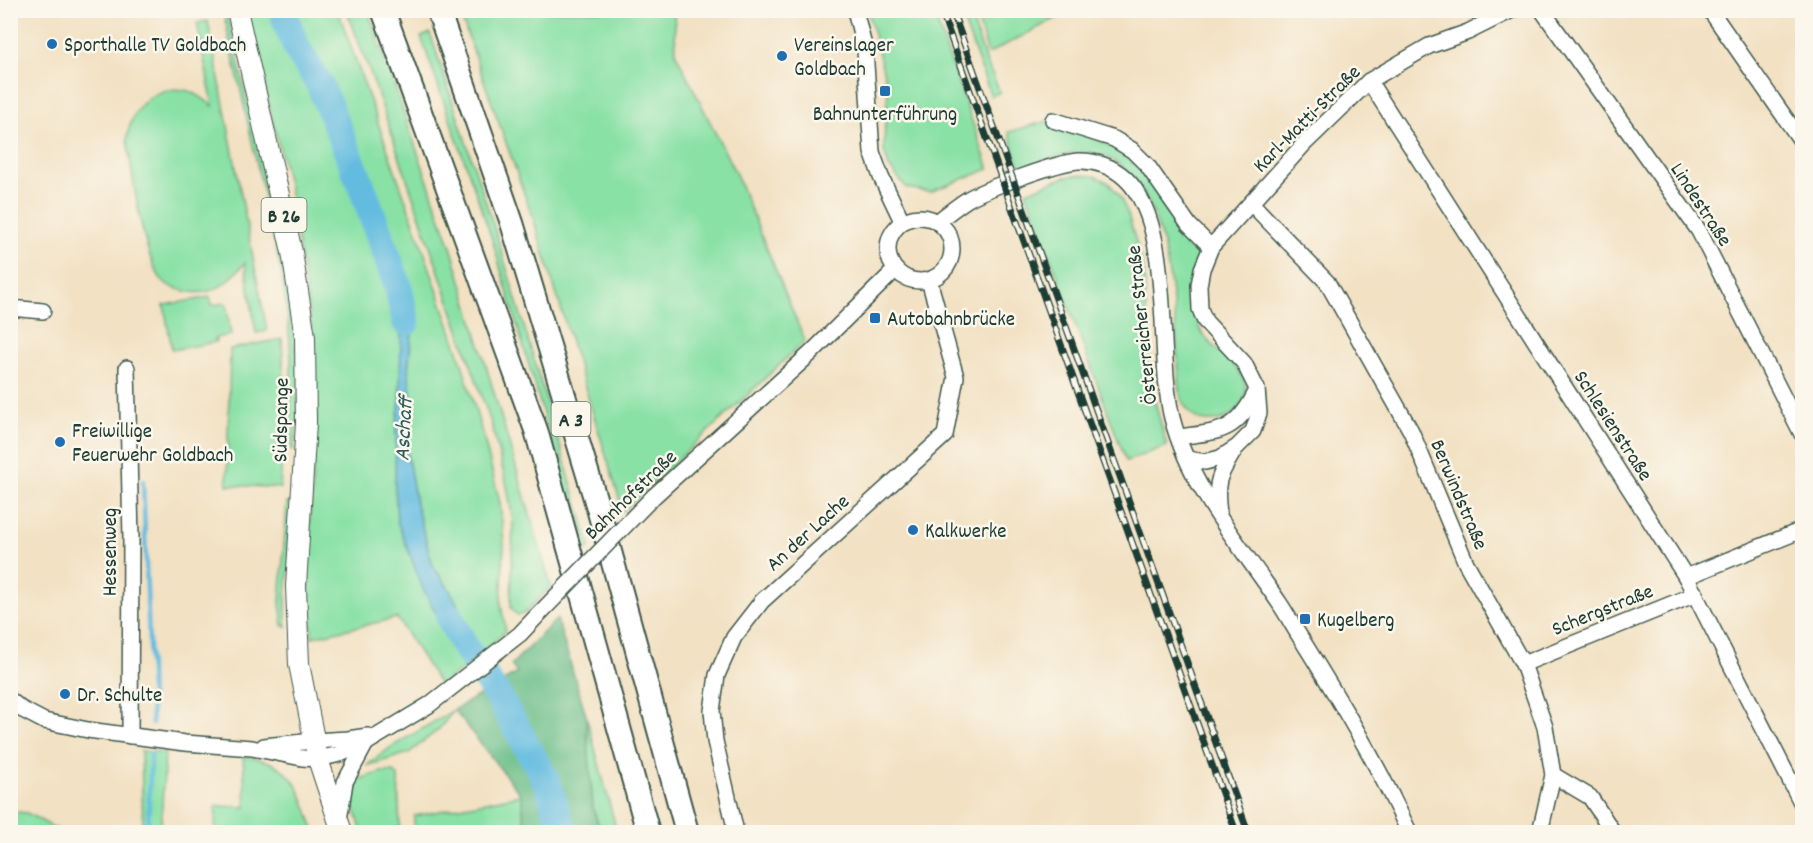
<svg xmlns="http://www.w3.org/2000/svg" width="1813" height="843" viewBox="0 0 1813 843" font-family="Dekko,sans-serif">
  <style>
    .green { fill: #89e1a6; stroke: #548f6d; stroke-width: 1.5; fill-rule: evenodd }
    .forest { fill: #6ebf8b; stroke: #467e60; stroke-width: 1.5 }
    .water { fill: #63bce0; stroke: #417c8a; stroke-width: 1.5 }
    .lines { fill: none; stroke-linecap: round; stroke-linejoin: round }
    .stream { stroke: #63bce0; stroke-width: 4.5 }
    .river { stroke: #63bce0; stroke-width: 28 }
    .minor-casing { stroke: #3f5649; stroke-width: 18 }
    .major-casing { stroke: #3f5649; stroke-width: 22 }
    .highway-casing { stroke: #3f5649; stroke-width: 26 }
    .minor { stroke: #fff; stroke-width: 15 }
    .major { stroke: #fff; stroke-width: 20 }
    .highway { stroke: #fff; stroke-width: 22 }
    .rail-casing { stroke: #1f3d34; stroke-width: 7 }
    .rail { stroke: #fbf7ec; stroke-width: 4.5; stroke-dasharray: 14; stroke-linecap: butt }
    .minor-bridge-casing { stroke: #3f5649; stroke-width: 18; stroke-linecap: butt }
    .minor-bridge { stroke: #fff; stroke-width: 15 }
    .poi-dot { fill: #1f6fb2; stroke: #fbf7ec; stroke-width: 2 }
    .labels { text-anchor: middle; stroke-width: 5; stroke-linejoin: round; paint-order: stroke }
    .shield { fill: #fbf7ec; stroke: #61756b; stroke-width: 1.5 }
    .shield-label { font-size: 20px; font-weight: bold; fill: #1f3d34 }
    .poi-label { font-size: 21px; fill: #1f3d34; stroke: #fbf7ec; text-anchor: start }
    .street-label { font-size: 21px; fill: #1f3d34; stroke: #fbf7ec }
    .water-label { font-size: 22px; font-style: italic; fill: #305d5f; stroke: #fbf7ec }
  </style>
  <rect width="100%" height="100%" fill="#fbf7ec"/>
  <filter id="ink" filterUnits="userSpaceOnUse"><feTurbulence type="fractalNoise" baseFrequency=".0167" numOctaves="2"/><feDisplacementMap in="SourceGraphic" scale="12" xChannelSelector="R" yChannelSelector="G"/><feConvolveMatrix kernelMatrix="1 2 1 2 8 2 1 2 1" color-interpolation-filters="sRGB"/></filter>
  <filter id="wash" filterUnits="userSpaceOnUse"><feTurbulence type="fractalNoise" baseFrequency=".008" numOctaves="4" result="noise"/><feDisplacementMap in="SourceGraphic" scale="24" xChannelSelector="R" yChannelSelector="G"/><feGaussianBlur stdDeviation="1.35" result="paint"/><feColorMatrix in="noise" values="0 0 0 0 0 0 0 0 0 0 0 0 0 0 0 0 0 1.4 0 .05"/><feComposite in="paint" operator="in"/></filter>
  <g filter="url(#wash)">
    <rect width="100%" height="100%" fill="#f2e1c3"/>
    <g class="green">
      <path d="M223 11H227C240 70 254 129 267 188 287 273 307 361 294 449L291 450V357L288 317 280 267Z"/>
      <path d="M246 11H338L427 260 461 360 484 439 500 503 504 543 501 605 506 631 459 672 440 685 397 618 312 637 307 564 317 413 311 323 289 187ZM400 270 413 324 408 369 412 401 406 447 416 504 433 566 451 592 397 521 395 485 396 429 400 400 401 328 395 297Z"/>
      <polygon points="347,11 368,11 452,250 551,586 524,614 517,615 511,608 513,521 507,486 491,423 374,83"/>
      <polygon points="459,11 674,11 676,54 736,174 805,341 623,511 534,221"/>
      <polygon points="868,11 933,11 989,169 930,192 907,188 889,167 884,151 885,120 888,90"/>
      <polygon points="960,11 969,11 986,61 1000,92 991,96"/>
      <polygon points="975,11 975,10 1070,11 988,54"/>
      <path d="M208 21 267 331 256 333 245 263C230 280 216 296 191 292 183 291 172 288 165 283 143 265 132 170 127 140 130 109 154 82 189 91 198 94 206 101 213 106L197 23Z"/>
      <polygon points="430,33 496,233 590,546 584,553 491,236 421,37"/>
      <path d="M1047 121C1076 131 1107 140 1131 159 1157 179 1182 219 1203 245 1192 271 1186 294 1197 321 1199 326 1201 333 1205 337 1217 353 1247 369 1246 391 1244 416 1208 432 1190 413 1184 407 1182 400 1180 393 1175 330 1175 164 1091 153 1068 150 1043 163 1021 171L1009 132Z"/>
      <polygon points="1080,175 1095,176 1108,182 1119,195 1128,214 1144,270 1149,380 1167,446 1126,461 1026,192 1065,177"/>
      <polygon points="210,297 212,305 226,303 231,335 215,338 216,342 172,350 164,305"/>
      <polygon points="282,339 285,414 280,488 227,485 230,349"/>
      <polygon points="287,503 294,503 286,598 286,627 283,626 280,603"/>
      <polygon points="454,710 439,729 409,753 366,766 391,747"/>
      <polygon points="586,715 617,832 601,832 593,808"/>
      <polygon points="141,751 165,753 161,826 143,829"/>
      <path d="M243 756C252 758 263 759 271 763 300 775 305 806 315 832H215L216 806 246 807Z"/>
      <polygon points="381,772 393,772 398,775 400,832 362,832 350,794 354,781"/>
      <polygon points="521,795 526,832 414,832 414,816"/>
      <polygon points="10,811 27,813 60,831 60,832 11,832"/>
    </g>
    <polygon class="forest" points="557,619 586,715 593,808 601,832 526,832 521,795 454,710 517,673 511,665"/>
    <polygon class="water" points="400,268 413,324 408,369 412,401 406,447 416,504 433,566 451,592 475,639 460,658 423,589 397,521 395,485 396,429 400,400 401,328 395,297"/>
    <g class="lines">
      <g class="stream">
        <polyline points="143,481 152,724"/>
        <polyline points="148,824 151,753"/>
      </g>
      <g class="river">
        <polyline points="282,10 297,49 319,83 360,182 398,286 406,322"/>
        <polyline points="449,616 463,644 501,701 547,782 563,832"/>
      </g>
    </g>
  </g>
  <g filter="url(#ink)">
    <g class="lines">
      <defs>
        <g id="minor">
          <polyline points="855,10 865,50 872,152 881,177 902,221"/>
          <polyline points="1542,10 1699,231 1802,434"/>
          <polyline points="1710,10 1802,142"/>
          <polyline points="1369,81 1686,577 1802,804"/>
          <polyline points="1053,120 1114,139 1132,150 1147,165 1189,225 1211,247"/>
          <polyline points="1251,203 1327,282 1411,431 1466,563 1523,664 1545,727 1553,775 1540,832"/>
          <circle cx="920" cy="249" r="32"/>
          <path d="M937 222C947 214 957 206 968 199 985 189 1058 162 1078 161 1095 160 1113 167 1125 178 1175 224 1156 354 1172 418 1190 488 1241 546 1280 604 1288 616 1294 628 1302 640 1342 704 1377 763 1409 832"/>
          <polyline points="10,308 43,311"/>
          <polyline points="127,368 131,538 130,736"/>
          <path d="M1179 437C1220 431 1236 433 1256 392"/>
          <polyline points="1188,459 1205,462 1220,458 1237,447 1253,431 1259,413 1257,389 1244,363 1205,321 1200,309 1199,285 1202,269 1211,247 1305,143 1369,81 1429,46 1468,32 1512,10"/>
          <polyline points="653,497 811,353 895,270"/>
          <path d="M1219 513C1215 482 1218 477 1234 451"/>
          <polyline points="1686,577 1802,530"/>
          <polyline points="1523,664 1696,594"/>
          <polyline points="10,700 21,709 44,721 88,730 185,743 252,748 302,758 318,759 340,754 366,743 429,705 520,634 536,617"/>
          <polyline points="264,746 313,741 348,739 368,736"/>
          <polyline points="1553,775 1590,797 1613,832"/>
          <polyline points="339,820 345,782 366,743"/>
          <polyline points="736,832 715,741 712,711 717,675 734,637 762,601 945,435 956,377 929,280"/>
        </g>
        <polyline id="major" points="237,10 292,252 305,337 306,423 296,586 299,664 318,759 342,832"/>
        <g id="highway">
          <polyline points="383,10 536,430 648,832"/>
          <polyline points="438,10 512,223 598,508 687,832"/>
        </g>
      </defs>
      <use href="#minor" class="minor-casing"/>
      <use href="#major" class="major-casing"/>
      <use href="#highway" class="highway-casing"/>
      <use href="#minor" class="minor"/>
      <use href="#major" class="major"/>
      <use href="#highway" class="highway"/>
      <defs>
        <g id="rail">
          <polyline points="941,10 1236,832"/>
          <polyline points="952,10 1248,832"/>
        </g>
      </defs>
      <use href="#rail" class="rail-casing"/>
      <use href="#rail" class="rail"/>
      <defs>
        <polyline id="minor-bridge" points="536,617 653,497"/>
      </defs>
      <use href="#minor-bridge" class="minor-bridge-casing"/>
      <use href="#minor-bridge" class="minor-bridge"/>
    </g>
  </g>
  <g class="poi-dot">
    <circle cx="52" cy="44" r="6"/>
    <circle cx="782" cy="56" r="6"/>
    <rect x="879" y="85" width="12" height="12" rx="3"/>
    <rect x="869" y="312" width="12" height="12" rx="3"/>
    <circle cx="60" cy="442" r="6"/>
    <circle cx="913" cy="530" r="6"/>
    <rect x="1299" y="613" width="12" height="12" rx="3"/>
    <circle cx="65" cy="694" r="6"/>
  </g>
  <g class="labels">
    <g class="shield">
      <rect x="261.5" y="198" width="45" height="34" rx="4.5"/>
      <rect x="551.5" y="402" width="39" height="34" rx="4.5"/>
    </g>
    <g class="shield-label">
      <text x="284" y="222">B 26</text>
      <text x="571" y="426">A 3</text>
    </g>
    <g class="poi-label">
      <text x="64" y="51">Sporthalle TV Goldbach</text>
      <text x="794" y="51">Vereinslager<tspan x="794" dy="24">Goldbach</tspan></text>
      <text x="885" y="120" text-anchor="middle">Bahnunterführung</text>
      <text x="887" y="325">Autobahnbrücke</text>
      <text x="72" y="437">Freiwillige<tspan x="72" dy="24">Feuerwehr Goldbach</tspan></text>
      <text x="925" y="537">Kalkwerke</text>
      <text x="1317" y="626">Kugelberg</text>
      <text x="77" y="701">Dr. Schulte</text>
    </g>
    <g class="street-label">
      <text transform="translate(1306 118) rotate(-45)" y="7">Karl-Matti-Straße</text>
      <text transform="translate(1702 204) rotate(57)" y="7">Lindestraße</text>
      <text transform="translate(1141 325) rotate(-96)" y="7">Österreicher Straße</text>
      <text transform="translate(280 420) rotate(-89)" y="7">Südspange</text>
      <text transform="translate(1614 425) rotate(57)" y="7">Schlesienstraße</text>
      <text transform="translate(630 494) rotate(-44)" y="7">Bahnhofstraße</text>
      <text transform="translate(1460 494) rotate(67)" y="7">Berwindstraße</text>
      <text transform="translate(807 532) rotate(-42)" y="7">An der Lache</text>
      <text transform="translate(109 552) rotate(-90)" y="7">Hessenweg</text>
      <text transform="translate(1602 609) rotate(-22)" y="7">Schergstraße</text>
    </g>
    <g class="water-label">
      <text transform="translate(402 428) rotate(-87)" y="8">Aschaff</text>
    </g>
  </g>
  <rect width="1813" height="843" fill="none" stroke="#fbf7ec" stroke-width="36"/>
</svg>
